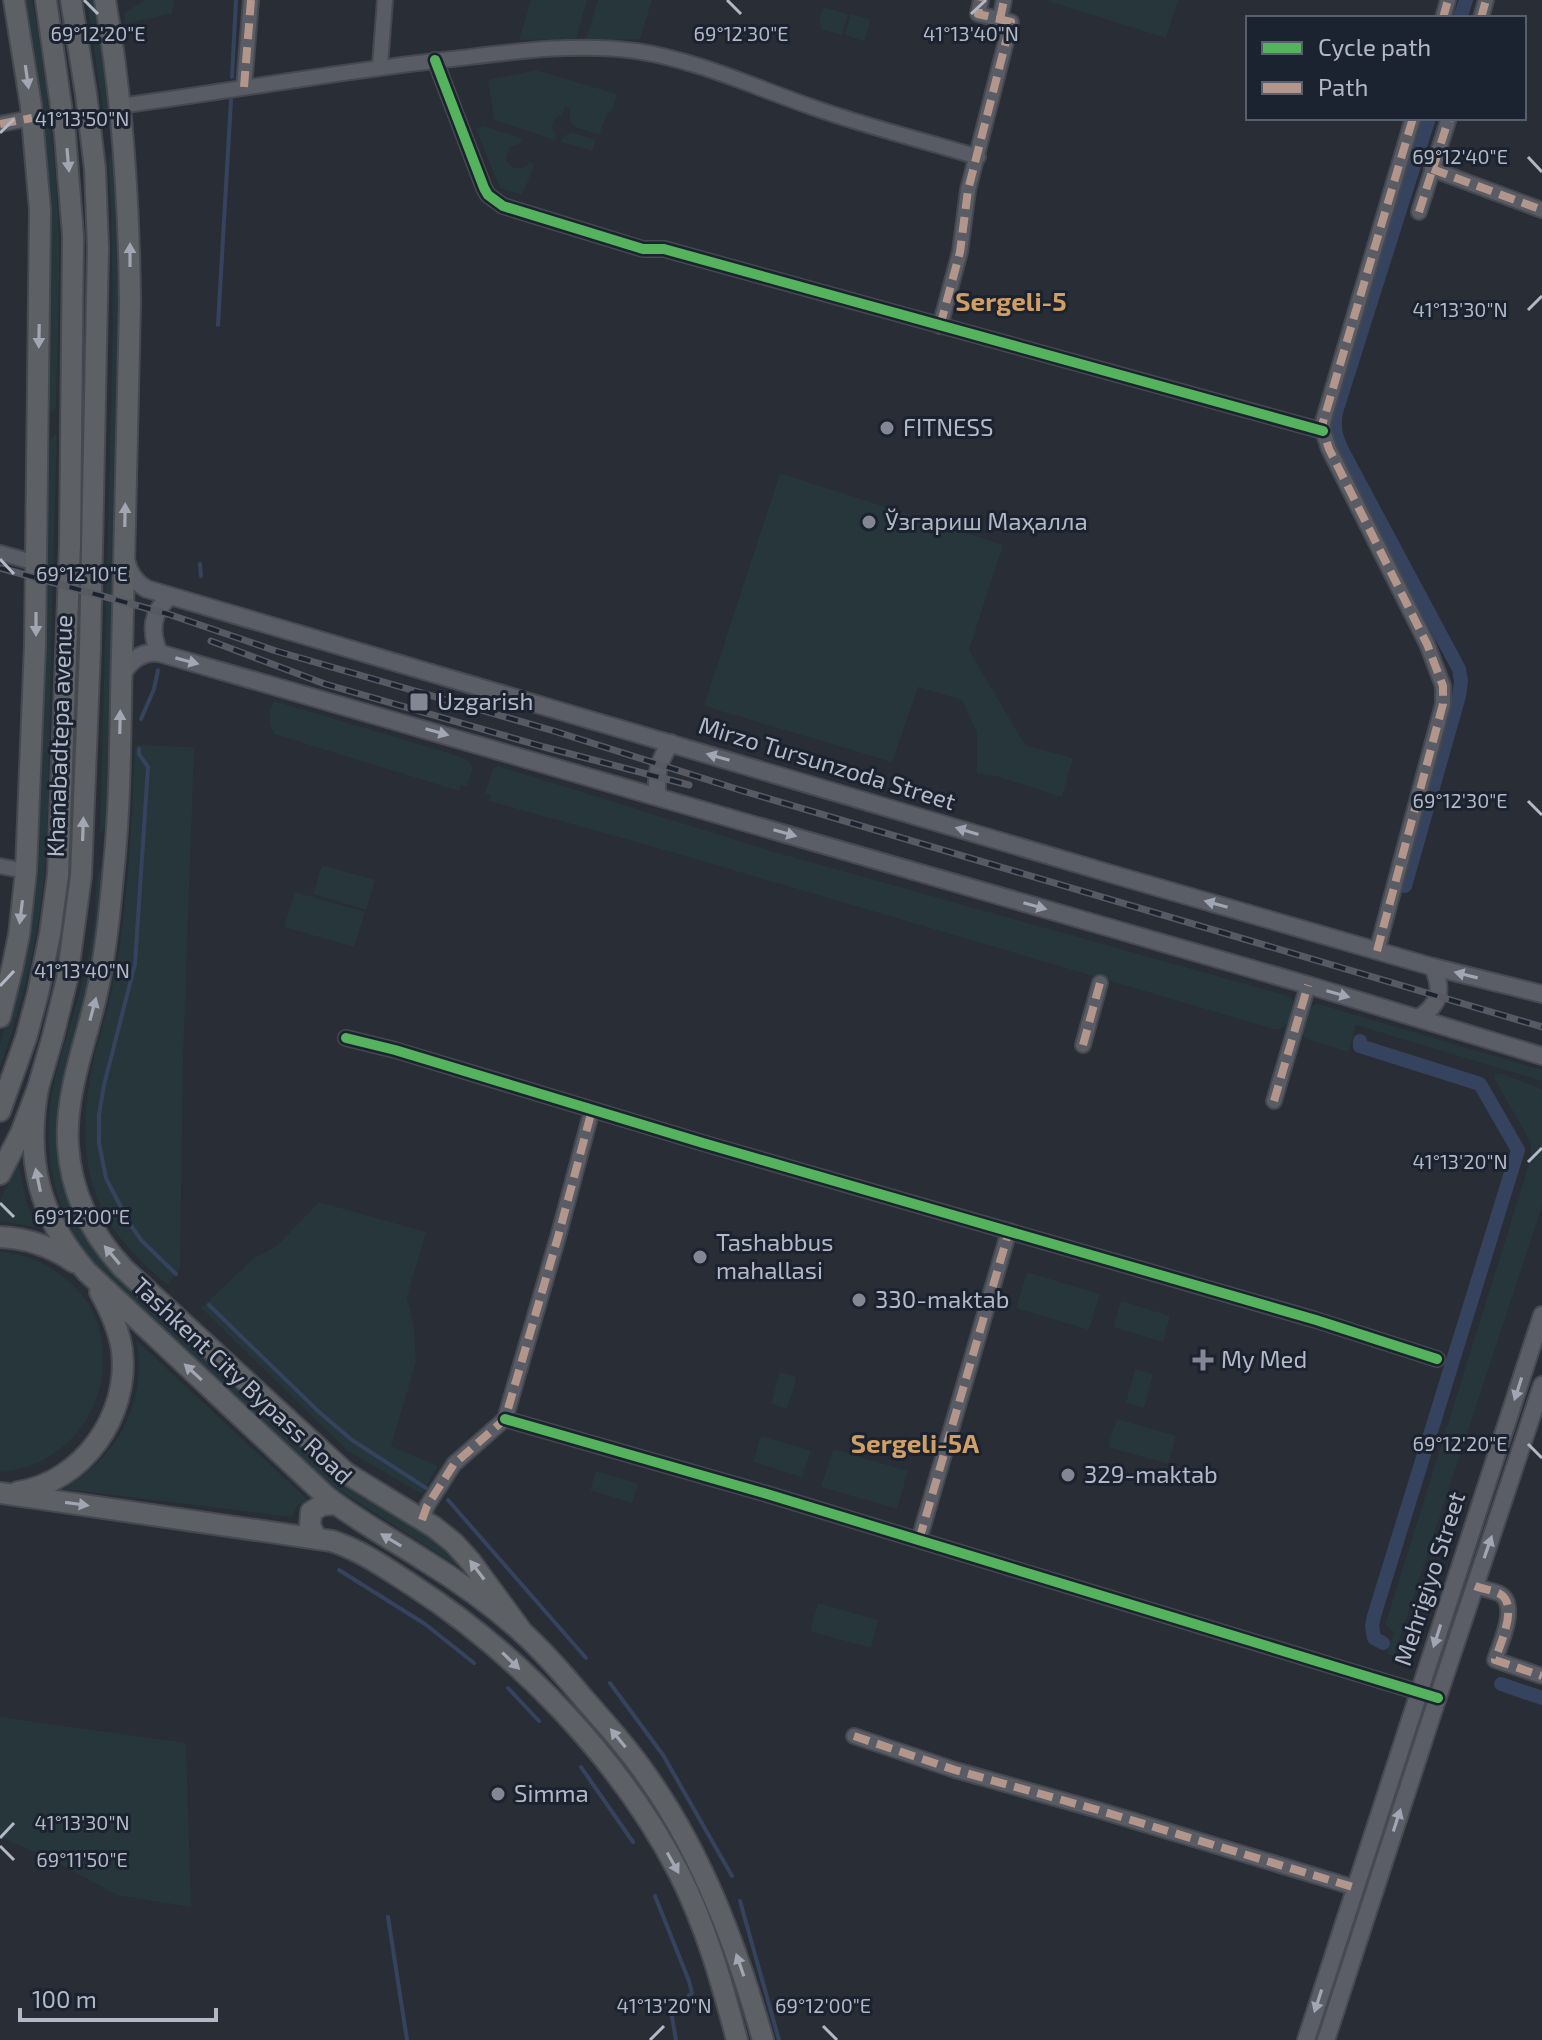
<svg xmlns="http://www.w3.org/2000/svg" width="1542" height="2040" viewBox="0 0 1542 2040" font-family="'Exo 2',sans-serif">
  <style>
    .green { fill: #26363b }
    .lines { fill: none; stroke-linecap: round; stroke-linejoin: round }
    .stream { stroke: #36435e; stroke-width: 4 }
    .canal { stroke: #36435e; stroke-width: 14 }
    .minor-casing { stroke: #45484f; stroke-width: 18 }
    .major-casing { stroke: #474a52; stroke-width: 20 }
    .highway-casing { stroke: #464951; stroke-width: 24 }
    .minor { stroke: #595c64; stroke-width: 14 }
    .major { stroke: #5b5e66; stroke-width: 16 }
    .highway { stroke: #5d6064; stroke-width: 20 }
    .rail-casing { stroke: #575a62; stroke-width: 7 }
    .rail { stroke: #1c2330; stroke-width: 4; stroke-dasharray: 12; stroke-linecap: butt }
    .quiet { stroke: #b2968c; stroke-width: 8; stroke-dasharray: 16 8; stroke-linecap: butt }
    .cycleway-casing { stroke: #1c2330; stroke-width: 15 }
    .cycleway { stroke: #56b35d; stroke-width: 10 }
    .oneway { fill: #a2a6b3 }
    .oneway2 { fill: #a1a6b4 }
    .ticks { fill: none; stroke: #b3b8c7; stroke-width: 3 }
    .poi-dot { fill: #838794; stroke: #1c2330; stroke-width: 3 }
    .labels { text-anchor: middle; stroke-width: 6; stroke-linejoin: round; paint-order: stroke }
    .poi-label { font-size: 24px; fill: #b3b8c7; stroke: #1c2330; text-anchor: start }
    .street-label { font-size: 24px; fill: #b3b8c7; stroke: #1c2330 }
    .neighbourhood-label { font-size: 26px; font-weight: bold; fill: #d19e63; stroke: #1c2330 }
    .ticks-label { font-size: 20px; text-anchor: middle; fill: #b3b8c7; stroke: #1c2330; stroke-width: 6; stroke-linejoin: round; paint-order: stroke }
  </style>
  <rect width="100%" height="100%" fill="#292d35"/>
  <g class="green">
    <path d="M23 0H32C47 78 56 157 59 237 60 294 57 351 56 408L52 413 48 410 50 271 48 204Z"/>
    <polygon points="87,0 97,0 113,119 106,130"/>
    <polygon points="144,0 174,0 172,13 125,24 124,14"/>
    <polygon points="531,0 587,0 576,39 519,40"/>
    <polygon points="598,0 652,0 640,39 586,39"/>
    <polygon points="1045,0 1178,0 1166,38"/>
    <polygon points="823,7 848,14 842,35 821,29 819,21"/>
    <polygon points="851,14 871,20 864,41 845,35"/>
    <path d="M535 70 617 94 612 112H608L599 135 573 126 569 117 571 108 565 107 562 115C552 118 549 127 556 135L555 140 494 120 488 80Z"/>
    <path d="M483 126 522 138 520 144 510 147 506 158C510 170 522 172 530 162L535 164 522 195 500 188 476 129Z"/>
    <polygon points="571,132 596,140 592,151 561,142 563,137"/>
    <polygon points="113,146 116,146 122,273 110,821 100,835 113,328 111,202 108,160"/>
    <path d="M54 435H57C54 524 52 613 50 702 48 764 50 828 43 890 35 951 21 1010 0 1067V1044L15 994 30 923 37 851 45 544 46 444Z"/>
    <polygon points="780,473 1003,545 969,650 1025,745 1073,758 1062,797 996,776 977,773 977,733 962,700 918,687 892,762 704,706"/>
    <path d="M274 701 459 756 468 761 473 767 467 787 461 785 459 791 274 734C267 723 269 711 274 701Z"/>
    <path d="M135 745 194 747 183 1062 180 1269 167 1285C145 1265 121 1244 106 1217 79 1169 82 1110 94 1057 102 1026 112 995 117 963 129 890 132 818 135 745Z"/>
    <path d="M498 766 771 851 1288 996 1292 999C1294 1010 1289 1028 1277 1030L658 848 489 801 491 795 485 793 493 768Z"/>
    <path d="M109 858 89 988 65 1079 86 1235 432 1534 473 1576 331 1485 117 1286C103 1272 88 1257 77 1240 51 1197 43 1142 52 1093 60 1049 78 1007 87 963 90 947 93 931 95 915 96 903 95 877 101 867 103 864 106 861 109 858Z"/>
    <polygon points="322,865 375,880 366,910 313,894"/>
    <polygon points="295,892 365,912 354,947 284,927"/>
    <path d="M1318 1004 1542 1070V1081L1356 1025 1348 1052 1307 1039 1303 1036C1302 1025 1306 1006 1318 1004Z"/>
    <polygon points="1499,1073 1542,1089 1542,1206 1394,1656 1387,1654 1394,1632 1385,1625 1531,1158 1531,1143 1494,1078 1495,1075"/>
    <polygon points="19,1164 26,1201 36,1227 0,1221 0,1200"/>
    <polygon points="319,1202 426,1232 407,1297 414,1327 416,1362 391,1446 438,1466 422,1494 348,1451 201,1308 254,1258 277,1246"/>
    <path d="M0 1252C18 1253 37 1259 52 1269 144 1324 104 1465 0 1472Z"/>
    <polygon points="1027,1272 1100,1294 1089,1330 1016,1308"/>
    <polygon points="1121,1301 1170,1316 1163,1342 1113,1327"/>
    <path d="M136 1340 308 1500 297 1506 292 1517 64 1489C117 1456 148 1404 136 1340Z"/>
    <polygon points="1135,1369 1153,1374 1144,1408 1126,1403"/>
    <polygon points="780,1372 797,1377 787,1409 771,1404"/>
    <polygon points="1117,1419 1176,1436 1168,1464 1108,1447"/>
    <polygon points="761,1436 811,1451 802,1477 753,1462"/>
    <polygon points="833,1449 908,1471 897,1509 821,1487"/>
    <polygon points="596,1471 638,1484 632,1503 590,1490"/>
    <polygon points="818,1603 878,1620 871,1648 810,1631"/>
    <polygon points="0,1717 186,1743 191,1907 117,1895 49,1858 0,1837"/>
  </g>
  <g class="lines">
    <g class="stream">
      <polyline points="232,77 236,0"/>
      <polyline points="218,325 231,100"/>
      <polyline points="200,564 201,576"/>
      <polyline points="141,719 154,689 158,670"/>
      <polyline points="139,749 139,754 148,767 135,964 104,1085 99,1115 99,1143 106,1178 128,1221 141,1240 176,1274"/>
      <polyline points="209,1305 319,1412 352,1440 426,1488"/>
      <polyline points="448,1500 586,1658"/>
      <polyline points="339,1570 425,1624 474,1663"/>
      <polyline points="610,1683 663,1755 732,1876"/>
      <polyline points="508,1688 539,1721"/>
      <polyline points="581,1767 633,1842"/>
      <polyline points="655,1896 689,1981 692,1993 671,2011 676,2040"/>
      <polyline points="740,1901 779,2040"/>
      <polyline points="388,1917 407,2040"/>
    </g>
    <g class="canal">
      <polyline points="1460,18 1466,0"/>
      <path d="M1405 886 1459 696 1461 681 1459 669 1343 452C1336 438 1333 428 1336 412L1429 118"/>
      <polyline points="1360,1041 1360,1046 1480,1084 1518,1150 1374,1616 1372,1626 1374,1638 1383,1643"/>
      <polyline points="1501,1684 1542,1698"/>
    </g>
    <defs>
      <g id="minor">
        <polyline points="1443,18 1448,0"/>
        <polyline points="1481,18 1486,0"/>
        <polyline points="1000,19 1004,0"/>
        <polyline points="435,60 484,188 488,195 503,206 643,249 664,249 1323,431"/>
        <polyline points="380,66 385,0"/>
        <polyline points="244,87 251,0"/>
        <path d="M119 106C233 91 346 70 461 58 519 51 578 43 636 51 696 60 752 86 809 106 864 126 922 140 978 157"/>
        <polyline points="0,124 32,118"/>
        <polyline points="1432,169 1542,210"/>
        <polyline points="1419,212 1449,118"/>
        <polyline points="940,326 960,252 968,190 1011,22 978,14 981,0"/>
        <polyline points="0,553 36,563"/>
        <polyline points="0,866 26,871"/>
        <polyline points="1377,951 1443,704 1443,686 1427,644 1329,449 1323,431 1323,422 1413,118"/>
        <polyline points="346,1038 395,1050 703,1143 1316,1320 1437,1359"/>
        <polyline points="1083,1045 1100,983"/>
        <polyline points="1274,1101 1308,985"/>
        <polyline points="505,1419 767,1494 1438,1698"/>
        <polyline points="422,1520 427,1506 454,1464 505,1419 558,1237 592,1110"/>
        <polyline points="919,1540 1009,1231"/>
        <path d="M1475 1586C1482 1589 1493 1590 1500 1594 1519 1605 1500 1644 1495 1660L1542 1676"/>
        <polyline points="854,1736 955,1770 1098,1810 1356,1888"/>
      </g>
      <g id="major">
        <path d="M126 560C129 573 135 583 147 589L1115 875 1433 967 1542 994"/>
        <path d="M159 653C150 631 151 613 170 596"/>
        <path d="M121 677C129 661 141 651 159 653L1308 985 1542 1056"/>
        <path d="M658 797C655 775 658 761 671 743"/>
        <path d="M1419 1018C1440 1004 1443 990 1433 967"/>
        <polyline points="1306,2040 1542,1315"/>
        <polyline points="1326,2040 1433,1712 1542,1385"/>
      </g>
      <g id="highway">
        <path d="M105 0C123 100 129 202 130 303 127 420 124 537 122 654 120 724 121 795 114 865 110 909 106 954 96 997 85 1045 65 1094 68 1145 71 1193 91 1234 124 1269L346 1473 434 1527 454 1543 471 1562 523 1633"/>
        <polyline points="0,1017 12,969 19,935 26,871 35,644 40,210 31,106 14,0"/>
        <path d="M38 1088C25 1160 39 1217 87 1272L327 1497C358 1521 391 1539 424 1560 458 1581 492 1605 522 1632 544 1652 565 1676 584 1699 607 1725 630 1751 649 1779 704 1858 737 1948 763 2040"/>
        <polyline points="0,1111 26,1038 38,993 50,934 58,875 70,544 73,236 65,134 46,0"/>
        <polyline points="0,1174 21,1133 38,1088 53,1036 67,979 81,876 90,648 98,248 95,169 86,94 71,0"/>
        <path d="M0 1237C28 1238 52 1247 74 1262"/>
        <path d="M18 1492C83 1482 130 1415 122 1350 119 1330 110 1310 100 1292"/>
        <path d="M0 1493 332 1541C362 1551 386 1568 412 1585 519 1654 621 1760 679 1873 706 1926 722 1983 737 2040"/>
        <polyline points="316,1538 310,1526 311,1512 322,1505 336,1504"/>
      </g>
    </defs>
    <use href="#minor" class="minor-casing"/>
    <use href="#major" class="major-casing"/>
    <use href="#highway" class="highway-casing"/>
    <use href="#minor" class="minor"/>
    <use href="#major" class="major"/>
    <use href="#highway" class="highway"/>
    <defs>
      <g id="rail">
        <polyline points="0,568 168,614 276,651 554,731 743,791 1542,1027"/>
        <polyline points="211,641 325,684 544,747 689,785"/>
      </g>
    </defs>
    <use href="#rail" class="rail-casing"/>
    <use href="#rail" class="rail"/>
    <g class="quiet">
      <polyline points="1443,18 1448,0"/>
      <polyline points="1481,18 1486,0"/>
      <polyline points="1000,19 1004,0"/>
      <polyline points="244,87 251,0"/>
      <polyline points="0,124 32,118"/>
      <polyline points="1432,169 1542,210"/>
      <polyline points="1419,212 1449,118"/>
      <polyline points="940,326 960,252 968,190 1011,22 978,14 981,0"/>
      <polyline points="1377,951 1443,704 1443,686 1427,644 1329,449 1323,431 1323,422 1413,118"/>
      <polyline points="1083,1045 1100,983"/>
      <polyline points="1274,1101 1308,985"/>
      <polyline points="422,1520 427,1506 454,1464 505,1419 558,1237 592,1110"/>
      <polyline points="919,1540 1009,1231"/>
      <path d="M1475 1586C1482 1589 1493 1590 1500 1594 1519 1605 1500 1644 1495 1660L1542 1676"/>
      <polyline points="854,1736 955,1770 1098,1810 1356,1888"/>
    </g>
    <defs>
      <g id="cycleway">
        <polyline points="435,60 484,188 488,195 503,206 643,249 664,249 1323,431"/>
        <polyline points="346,1038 395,1050 703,1143 1316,1320 1437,1359"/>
        <polyline points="505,1419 767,1494 1438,1698"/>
      </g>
    </defs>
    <use href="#cycleway" class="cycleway-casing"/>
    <use href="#cycleway" class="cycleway"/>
  </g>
  <defs><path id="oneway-solid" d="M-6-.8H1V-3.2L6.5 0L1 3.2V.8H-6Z" transform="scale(2)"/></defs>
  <g class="oneway">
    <use href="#oneway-solid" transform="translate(27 77) rotate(82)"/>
    <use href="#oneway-solid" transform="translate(68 160) rotate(85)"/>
    <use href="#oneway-solid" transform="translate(130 255) rotate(-90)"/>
    <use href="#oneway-solid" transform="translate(39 336) rotate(91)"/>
    <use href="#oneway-solid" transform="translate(125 515) rotate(-89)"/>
    <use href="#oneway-solid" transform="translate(36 624) rotate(90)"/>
    <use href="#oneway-solid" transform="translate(120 722) rotate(-89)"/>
    <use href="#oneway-solid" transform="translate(83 829) rotate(-88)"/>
    <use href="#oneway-solid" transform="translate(21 912) rotate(97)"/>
    <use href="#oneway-solid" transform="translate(93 1009) rotate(-75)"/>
    <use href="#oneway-solid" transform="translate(38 1180) rotate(-102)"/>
    <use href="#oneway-solid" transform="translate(112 1255) rotate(-130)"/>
    <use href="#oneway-solid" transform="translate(193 1372) rotate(-137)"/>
    <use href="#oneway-solid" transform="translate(77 1504) rotate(8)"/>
    <use href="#oneway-solid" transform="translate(391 1540) rotate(-149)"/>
    <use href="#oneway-solid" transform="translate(477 1570) rotate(-127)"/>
    <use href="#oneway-solid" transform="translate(511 1661) rotate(44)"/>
    <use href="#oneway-solid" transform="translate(618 1738) rotate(-129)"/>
    <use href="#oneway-solid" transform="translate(673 1863) rotate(61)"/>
    <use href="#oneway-solid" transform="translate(740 1965) rotate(-109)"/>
  </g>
  <g class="oneway2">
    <use href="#oneway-solid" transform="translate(187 661) rotate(15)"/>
    <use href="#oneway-solid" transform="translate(437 732) rotate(16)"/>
    <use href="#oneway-solid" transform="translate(718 757) rotate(-164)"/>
    <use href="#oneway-solid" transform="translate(967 831) rotate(-163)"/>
    <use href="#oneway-solid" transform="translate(785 833) rotate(16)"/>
    <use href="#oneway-solid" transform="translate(1216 904) rotate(-164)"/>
    <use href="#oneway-solid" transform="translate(1035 906) rotate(16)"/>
    <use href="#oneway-solid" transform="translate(1466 975) rotate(-166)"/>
    <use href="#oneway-solid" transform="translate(1338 994) rotate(16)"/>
    <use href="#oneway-solid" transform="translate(1518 1389) rotate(108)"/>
    <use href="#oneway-solid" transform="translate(1488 1547) rotate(-71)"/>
    <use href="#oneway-solid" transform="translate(1437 1636) rotate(108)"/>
    <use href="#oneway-solid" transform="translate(1397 1820) rotate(-72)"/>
    <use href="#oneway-solid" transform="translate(1318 2001) rotate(108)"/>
  </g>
  <path class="ticks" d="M84 0 98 14M727 0 741 14M971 14 986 0M0 133 14 119M1528 157 1542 172M1528 310 1542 296M0 559 14 574M1528 801 1542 815M0 986 14 971M1528 1162 1542 1148M0 1203 14 1217M1528 1444 1542 1458M0 1838 14 1823M0 1846 14 1860M823 2026 837 2040M650 2040 664 2026"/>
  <g class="poi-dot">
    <circle cx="887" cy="428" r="8"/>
    <circle cx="869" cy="522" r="8"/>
    <rect x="409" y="692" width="20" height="20" rx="4"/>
    <circle cx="700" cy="1257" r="8"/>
    <circle cx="859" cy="1300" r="8"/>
    <path d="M1199 1348h8v8h8v8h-8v8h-8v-8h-8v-8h8z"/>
    <circle cx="1068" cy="1475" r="8"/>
    <circle cx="498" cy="1794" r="8"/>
  </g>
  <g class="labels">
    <g class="poi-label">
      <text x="903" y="436">FITNESS</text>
      <text x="885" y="530">Ўзгариш Маҳалла</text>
      <text x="437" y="710">Uzgarish</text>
      <text x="716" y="1251">Tashabbus<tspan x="716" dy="28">mahallasi</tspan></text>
      <text x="875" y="1308">330-maktab</text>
      <text x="1221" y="1368">My Med</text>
      <text x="1084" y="1483">329-maktab</text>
      <text x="514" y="1802">Simma</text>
    </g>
    <g class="street-label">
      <text transform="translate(60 736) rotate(-88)" y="8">Khanabadtepa avenue</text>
      <text transform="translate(827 764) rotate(17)" y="8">Mirzo Tursunzoda Street</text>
      <text transform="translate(242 1381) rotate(43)" y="8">Tashkent City Bypass Road</text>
      <text transform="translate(1430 1579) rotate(-72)" y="8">Mehrigiyo Street</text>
    </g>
    <g class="neighbourhood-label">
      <text x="1011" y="311">Sergeli-5</text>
      <text x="915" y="1453">Sergeli-5A</text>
    </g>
  </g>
  <g class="ticks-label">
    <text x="98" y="41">69°12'20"E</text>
    <text x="741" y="41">69°12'30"E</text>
    <text x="971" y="41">41°13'40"N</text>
    <text x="82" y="126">41°13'50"N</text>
    <text x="1460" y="164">69°12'40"E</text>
    <text x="1460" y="317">41°13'30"N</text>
    <text x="82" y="581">69°12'10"E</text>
    <text x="1460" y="808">69°12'30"E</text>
    <text x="82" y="978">41°13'40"N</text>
    <text x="1460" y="1169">41°13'20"N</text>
    <text x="82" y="1224">69°12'00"E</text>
    <text x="1460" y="1451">69°12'20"E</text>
    <text x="82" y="1830">41°13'30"N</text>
    <text x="82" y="1867">69°11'50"E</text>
    <text x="664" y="2013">41°13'20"N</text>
    <text x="823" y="2013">69°12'00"E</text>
  </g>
  <rect x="1246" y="16" width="280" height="104" fill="#1c2330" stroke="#585f6c" stroke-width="2"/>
  <rect x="1262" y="42" width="40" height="12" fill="#56b35d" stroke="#585f6c" stroke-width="2"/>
  <text x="1318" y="56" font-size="24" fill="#b3b8c7">Cycle path</text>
  <rect x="1262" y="82" width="40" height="12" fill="#b2968c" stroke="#585f6c" stroke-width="2"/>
  <text x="1318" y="96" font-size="24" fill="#b3b8c7">Path</text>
  <path d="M20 2008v12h196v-12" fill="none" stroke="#b3b8c7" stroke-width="4"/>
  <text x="32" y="2008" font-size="24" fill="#b3b8c7" stroke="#1c2330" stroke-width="6" paint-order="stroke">100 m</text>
</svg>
